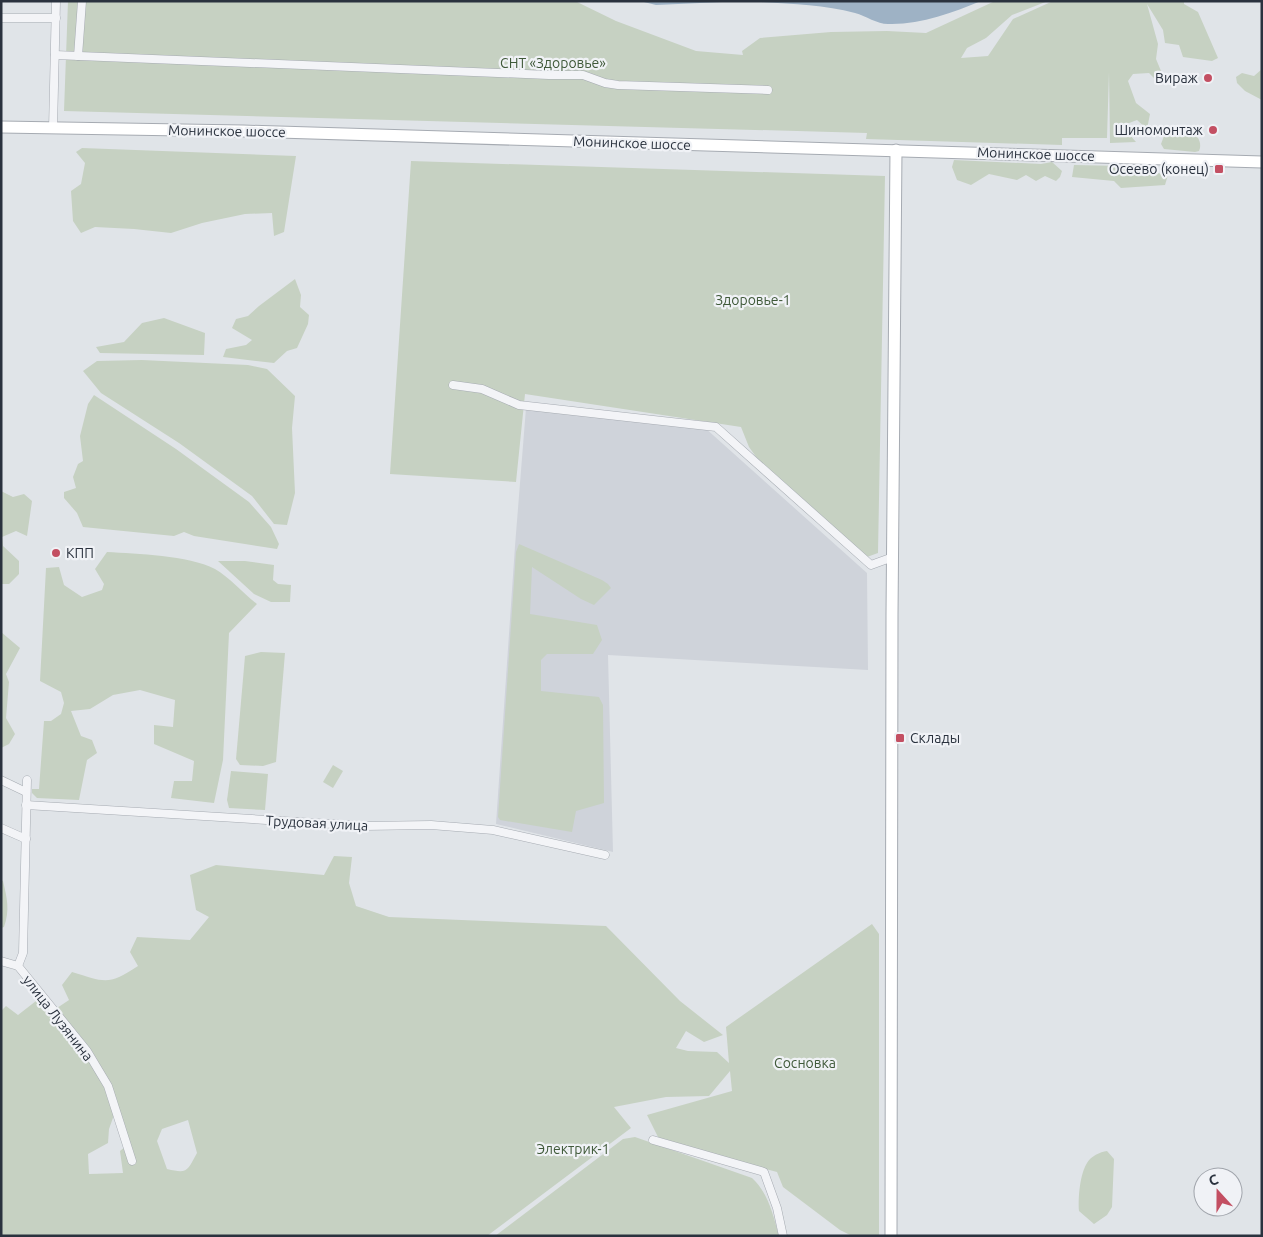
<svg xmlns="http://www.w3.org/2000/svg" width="1263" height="1237" viewBox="0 0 1263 1237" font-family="Ubuntu,sans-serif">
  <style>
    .built { fill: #cfd3da }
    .green { fill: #c6d1c2; fill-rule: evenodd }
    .water { fill: #9eb2c5 }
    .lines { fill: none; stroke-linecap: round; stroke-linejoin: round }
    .street-casing { stroke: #a6abb2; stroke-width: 9 }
    .secondary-casing { stroke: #a6abb2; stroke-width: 13 }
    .street { stroke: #f3f4f7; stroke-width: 8 }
    .secondary { stroke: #fff; stroke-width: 11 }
    .poi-dot { fill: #c34f62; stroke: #f0f2f6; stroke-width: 2 }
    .labels { text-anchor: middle; stroke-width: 4.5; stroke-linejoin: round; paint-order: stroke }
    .park-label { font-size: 14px; fill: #3f5939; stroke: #f0f2f6 }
    .poi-label { font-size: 14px; fill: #2a323e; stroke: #f0f2f6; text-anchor: end }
    .street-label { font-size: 14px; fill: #2a323e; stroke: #f0f2f6 }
  </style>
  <rect width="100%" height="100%" fill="#e0e4e8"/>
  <polygon class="built" points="526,408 704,427 867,573 868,670 608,655 613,852 496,824 515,546"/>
  <g class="green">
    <polygon points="68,1 575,1 616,21 696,51 743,55 742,51 760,38 831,32 887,31 926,33 995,1 1048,1 1012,15 986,38 967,48 961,58 988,56 1013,19 1053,1 1184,1 1184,4 1198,12 1218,58 1212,61 1183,57 1179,45 1165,43 1163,30 1147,4 1158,44 1156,59 1161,71 1155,79 1149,73 1133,74 1128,81 1136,103 1150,114 1147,129 1137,120 1124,125 1129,134 1136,142 1110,143 1109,72 1107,138 1062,138 1062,145 866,139 867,133 64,111"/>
    <polygon points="1262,69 1262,100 1245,91 1237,83 1236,77 1242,73 1254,76"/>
    <path d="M1172 132 1194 133C1199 138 1202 144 1199 151L1195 152 1164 149 1161 144 1164 136Z"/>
    <polygon points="82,148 296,156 284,232 274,236 272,213 245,214 202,223 171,233 134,229 95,227 81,233 73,221 71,191 81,184 85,163 76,152"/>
    <polygon points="954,160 1041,164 1052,162 1062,171 1060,177 1056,181 1045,176 1036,181 1026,175 1017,180 989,174 971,185 957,180 952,167"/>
    <polygon points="411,161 885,176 878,553 867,557 759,461 749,447 741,427 525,394 516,482 390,474"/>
    <polygon points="1074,165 1121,166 1168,175 1165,185 1121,188 1114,181 1072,177"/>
    <polygon points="295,279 301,295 300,307 309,315 308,324 297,348 287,351 274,363 223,357 226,349 246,345 252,340 232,328 236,319 248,316 259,306"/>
    <polygon points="164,318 205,333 204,355 100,353 96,347 124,342 142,323"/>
    <polygon points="142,360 248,365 267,369 295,396 292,428 295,493 287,525 274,524 252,496 179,443 101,393 83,371 97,361"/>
    <polygon points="94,395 176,449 249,502 271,527 279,544 277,549 194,536 184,532 174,536 83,527 77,513 64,498 64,492 76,488 73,477 78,464 83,461 80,436 88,404"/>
    <polygon points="1,491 13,497 24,494 32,501 27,536 16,531 2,537 3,546 19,561 19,574 9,584 1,584"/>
    <polygon points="519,544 602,580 608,584 611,588 594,605 581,599 532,567 530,614 597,625 602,640 593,654 547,654 541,660 541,691 599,697 603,705 604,803 576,811 572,832 500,820 498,817 516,552"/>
    <path d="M107 552C137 554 188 555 215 569 229 577 244 594 257 604L229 633 223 760 214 803 171 798 174 781H192L194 761 154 744V725L173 727 175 700 140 690 113 695 90 709 71 711 81 736 92 740 97 753 87 760 79 800 37 798 32 793V789H39L44 721H51L61 714 64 703 61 692 40 681 46 568 59 567 64 585 82 597 102 590 104 584 95 569Z"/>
    <polygon points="218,561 245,561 274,565 273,580 278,584 291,585 290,602 271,602 254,594"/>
    <polygon points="1,632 20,648 6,674 9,682 6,718 15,734 9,744 1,748"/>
    <polygon points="261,652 285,653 276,762 263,766 240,765 236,759 245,656"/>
    <polygon points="333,765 343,771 333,788 323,782"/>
    <polygon points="231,771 268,774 265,810 229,808 227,800"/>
    <path d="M334 856 352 857 349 883 356 906 389 917 606 926 680 1001 723 1035 704 1042 686 1031 676 1048 688 1051 717 1052 729 1063 726 1027 872 924 879 934V1236H852L840 1230 783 1187 777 1172 660 1141 647 1115 732 1091 730 1071 709 1096 666 1097 614 1107 631 1128 487 1236H1V1011L6 1006 18 1015 36 1001 48 1014 69 1000 62 985 72 972C105 982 108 986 138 966L130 952 137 937 190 940 209 917 196 910 190 875 216 865 324 875ZM114 1115 125 1147 120 1151 123 1173 89 1174 88 1154 108 1143 109 1129ZM188 1120 197 1153C187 1171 188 1174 167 1169L157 1141 162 1129Z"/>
    <path d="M1 880 3 881C7 898 10 910 4 927L1 928Z"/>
    <path d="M635 1137 752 1178C769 1194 773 1215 779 1236H495L623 1139Z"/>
    <path d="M1107 1151 1114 1159 1112 1207 1107 1215 1094 1224 1079 1211C1078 1197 1080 1174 1087 1163 1091 1156 1100 1152 1107 1151Z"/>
  </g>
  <g class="water">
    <polygon points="640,1 744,1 656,5"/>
    <path d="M748 1H981C952 13 920 25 888 24 877 24 866 16 855 13 821 4 784 4 748 1Z"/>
  </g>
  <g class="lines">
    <defs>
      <g id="street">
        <polyline points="1,18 56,18"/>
        <polyline points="55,55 549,75 583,75 605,83 618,85 768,90"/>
        <polyline points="78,56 82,1"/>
        <polyline points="53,129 56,1"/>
        <polyline points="453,385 482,389 519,405 716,427 871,565 893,557"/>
        <polyline points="1,780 26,792"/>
        <polyline points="27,780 23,953 18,966 87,1051 108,1086 132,1161"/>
        <polyline points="26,805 364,826 431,825 493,830 605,855"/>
        <polyline points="1,828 26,839"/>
        <polyline points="1,961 18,966"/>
        <polyline points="653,1140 764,1172 777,1208 783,1236"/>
      </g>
      <g id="secondary">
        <polyline points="1,127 243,131 1262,162"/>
        <polyline points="891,1236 892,615 896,150"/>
      </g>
    </defs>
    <use href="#street" class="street-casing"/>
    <use href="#secondary" class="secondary-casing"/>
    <use href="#street" class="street"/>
    <use href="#secondary" class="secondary"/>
  </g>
  <g class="poi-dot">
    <circle cx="1208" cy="78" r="5"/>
    <circle cx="1213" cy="130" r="5"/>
    <rect x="1214" y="164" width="10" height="10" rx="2.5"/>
    <circle cx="56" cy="553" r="5"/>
    <rect x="895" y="733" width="10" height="10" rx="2.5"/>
  </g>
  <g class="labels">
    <g class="park-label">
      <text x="553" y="68">СНТ «Здоровье»</text>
      <text x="753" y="305">Здоровье-1</text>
      <text x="805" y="1068">Сосновка</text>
      <text x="573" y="1154">Электрик-1</text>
    </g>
    <g class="poi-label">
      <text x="1198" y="83">Вираж</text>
      <text x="1203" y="135">Шиномонтаж</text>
      <text x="1209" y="174">Осеево (конец)</text>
      <text x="66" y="558" text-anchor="start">КПП</text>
      <text x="910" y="743" text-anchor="start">Склады</text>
    </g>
    <g class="street-label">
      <text transform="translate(227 131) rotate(1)" y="5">Монинское шоссе</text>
      <text transform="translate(632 143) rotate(2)" y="5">Монинское шоссе</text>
      <text transform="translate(1036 154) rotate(2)" y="5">Монинское шоссе</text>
      <text transform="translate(317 823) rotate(3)" y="5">Трудовая улица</text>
      <text transform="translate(58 1018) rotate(52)" y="5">улица Лузянина</text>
    </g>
  </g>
  <rect width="1263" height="1237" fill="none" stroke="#2a323e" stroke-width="5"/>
  <g transform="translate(1218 1192) rotate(339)"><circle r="24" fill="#f0f2f6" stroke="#a1a5ac"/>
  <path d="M0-4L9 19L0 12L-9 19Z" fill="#c34f62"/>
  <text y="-8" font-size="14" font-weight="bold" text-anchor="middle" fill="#2a323e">С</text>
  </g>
</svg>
